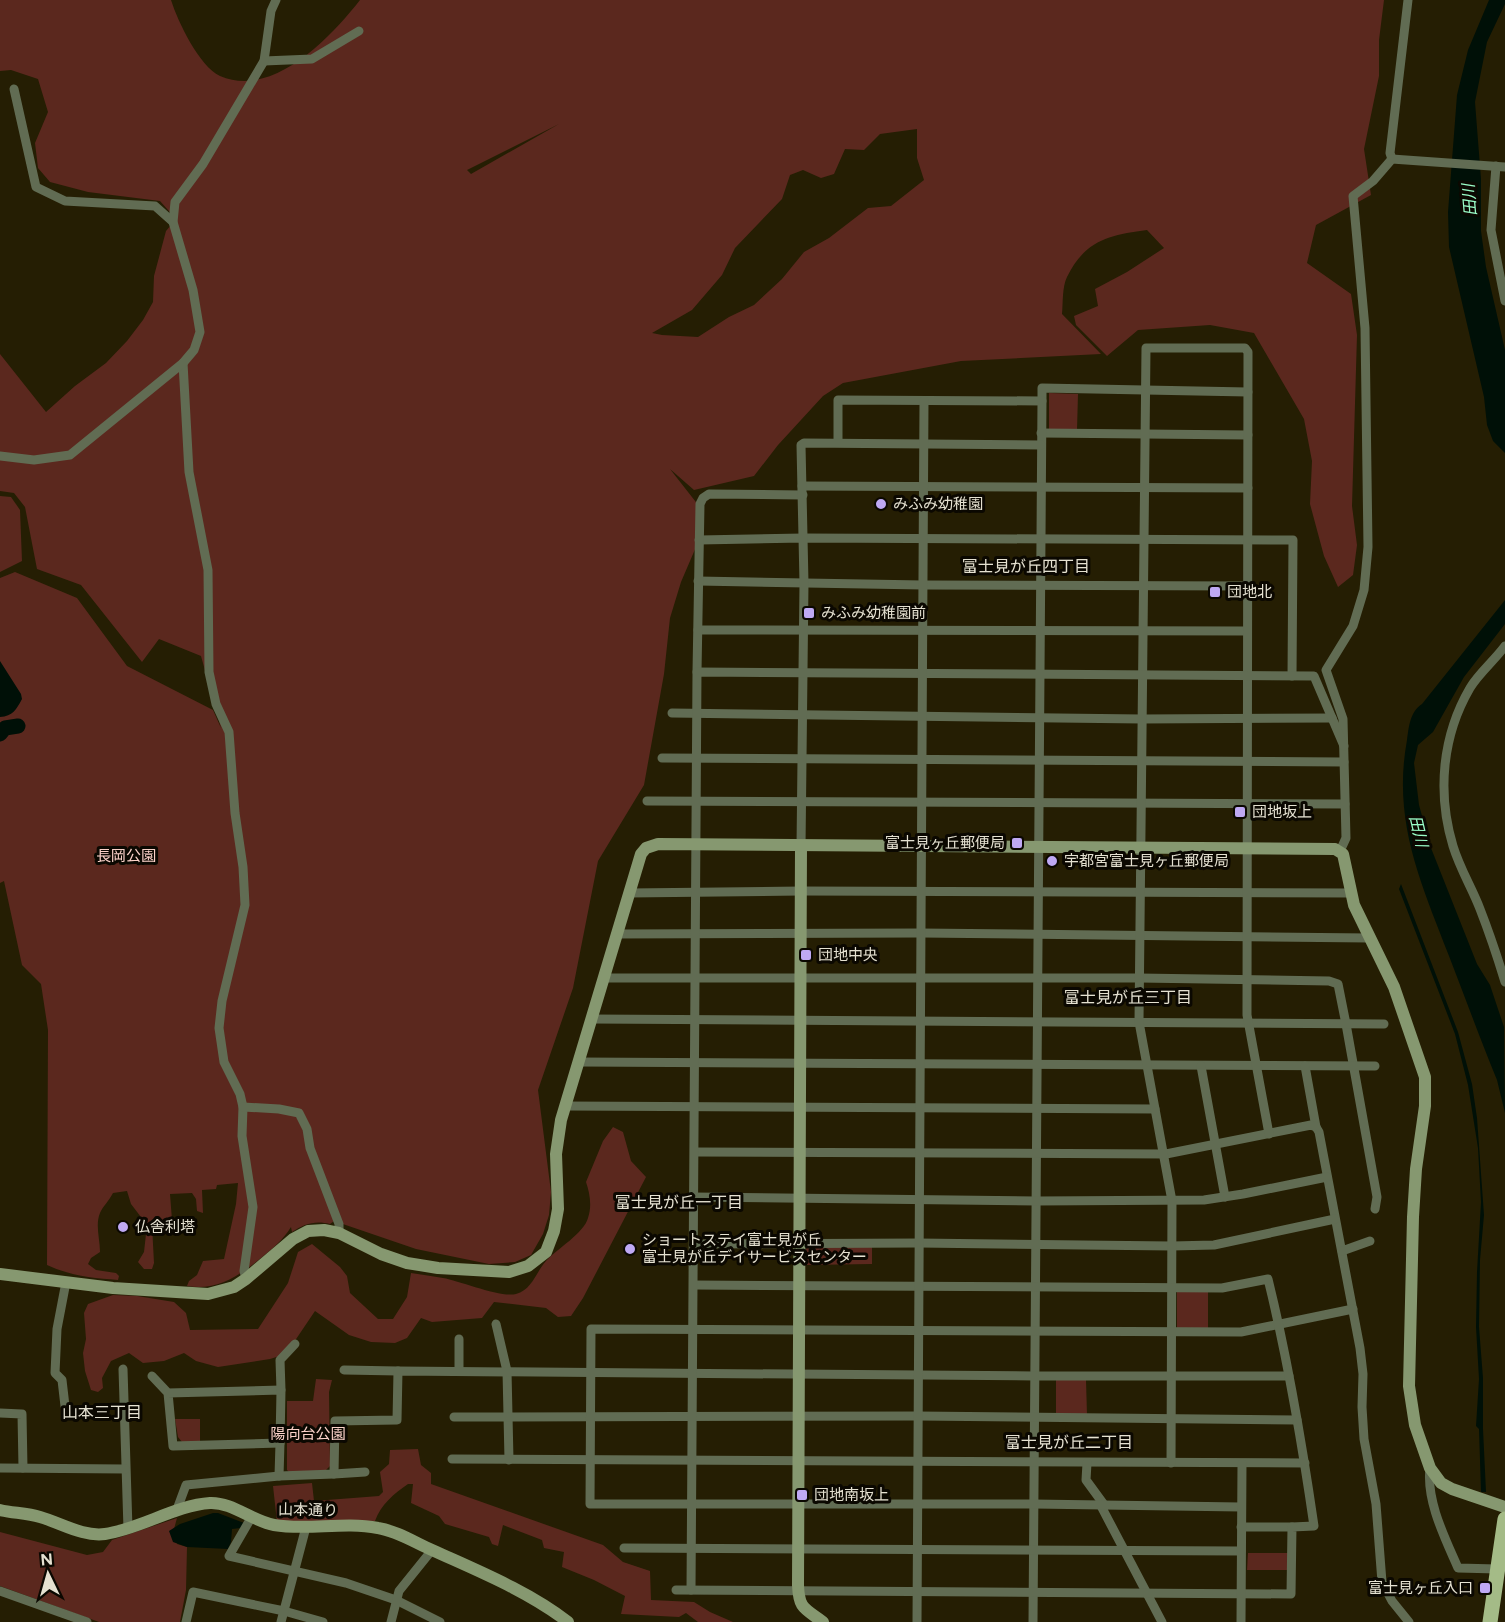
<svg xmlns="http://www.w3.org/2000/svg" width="1505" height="1622" viewBox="0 0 1505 1622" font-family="Figtree,'Noto Sans JP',sans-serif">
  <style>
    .green { fill: #5b281e; fill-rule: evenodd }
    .water { fill: #001007 }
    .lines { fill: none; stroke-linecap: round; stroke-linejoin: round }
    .river { stroke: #001007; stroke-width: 15 }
    .street { stroke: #616c53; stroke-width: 9 }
    .secondary { stroke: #869870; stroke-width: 12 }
    .primary { stroke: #a4bb87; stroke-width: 15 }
    .poi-dot { fill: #bfa9f4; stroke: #0b0801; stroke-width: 2 }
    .labels { text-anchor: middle; stroke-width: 6; stroke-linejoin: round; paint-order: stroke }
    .poi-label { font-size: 15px; fill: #e5e1d1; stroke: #0b0801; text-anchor: start }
    .park-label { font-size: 15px; fill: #fbd2c9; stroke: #0b0801 }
    .street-label { font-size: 15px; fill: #e5e1d1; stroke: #0b0801 }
    .water-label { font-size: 16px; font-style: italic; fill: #99fcc7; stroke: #0b0801 }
    .neighbourhood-label { font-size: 16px; fill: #e5e1d1; stroke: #0b0801 }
  </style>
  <rect width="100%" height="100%" fill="#251e03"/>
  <g class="green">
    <path d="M0 0H171C178 22 199 66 220 76 273 99 331 37 360 0H1384L1379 40V76L1364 149 1371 195 1316 225 1307 263 1351 294 1357 335 1352 506 1357 545 1353 575 1338 587 1324 556 1310 504 1312 461 1304 419 1254 333 1210 325 1138 330 1107 356 1076 325 1074 316 1098 306 1095 289 1127 272 1164 248 1147 230C1110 235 1085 240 1067 277 1062 287 1063 303 1062 314L1101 354 961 361 843 383 823 396 778 445 754 476 694 490 670 469 699 506 696 547 681 582 670 618 664 674 644 785 598 861 573 988 538 1090 551 1192 549 1215 543 1234 531 1255 515 1262 489 1264 416 1249 334 1221 330 1224C315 1220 304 1224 292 1232L291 1227C283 1240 272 1249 261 1258 239 1276 217 1291 187 1286L189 1281 197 1275 203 1261 224 1259 236 1204 238 1183 217 1185 216 1189 202 1190 203 1213 197 1211 196 1199 192 1193 170 1194 172 1220 152 1225 154 1263 152 1269H144L138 1262 144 1252 147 1225 131 1204 127 1191 113 1193C109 1201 103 1206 100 1213 95 1225 100 1239 100 1252L91 1258 88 1264 96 1270 116 1273 119 1276 118 1280C93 1278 71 1276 47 1265L48 1030 41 984 22 965 4 881 0 883V578L15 572 77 598 127 666 213 710 221 728 201 656 159 639 142 662 81 585 37 569 25 507 14 493 0 491V354L46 412 75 386 106 363 127 341 143 320 153 302 154 276 166 231 176 219 160 201 88 192 50 182 38 168 35 143 48 112 38 79 11 70 0 71ZM559 124 471 174 467 170ZM917 129V158L924 180 891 206 868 208 829 238 804 252 782 279 754 305 729 317 698 337 662 335 652 333 692 310 722 275 735 248 782 199 790 175 803 170 821 178 834 174 845 149 864 150 880 134Z"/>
    <polygon points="1049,393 1078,394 1077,430 1049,429"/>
    <polygon points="0,496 11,497 20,510 22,561 0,572"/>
    <path d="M613 1127 623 1132 631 1161 646 1177 583 1298 571 1316 558 1317 546 1308 494 1302 482 1318 432 1322 421 1318 407 1338 395 1343 371 1342 349 1335 315 1311 286 1354 270 1359 218 1367 196 1361 184 1353 164 1361 143 1363 129 1353 111 1361 102 1378 103 1388 98 1392 91 1390 85 1371 83 1353 86 1339 84 1313 88 1304 113 1295 137 1296 174 1302 186 1313 190 1330 258 1329 288 1283 298 1252 312 1244 340 1267 347 1276 350 1293 378 1319H393L407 1297 411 1273C422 1275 433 1276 443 1278 460 1281 501 1298 516 1294 532 1290 536 1272 546 1261 557 1249 584 1233 588 1218 592 1206 590 1194 586 1182L603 1141Z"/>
    <polygon points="809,1246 872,1246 872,1264 807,1265 806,1249"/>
    <rect x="1177" y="1292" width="31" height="36"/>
    <polygon points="316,1379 332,1380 329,1392 330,1466 326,1470 291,1474 287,1470 287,1401 313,1401"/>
    <polygon points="1056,1380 1086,1380 1087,1415 1056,1414"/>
    <polygon points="175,1419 200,1419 200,1442 182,1442 178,1437"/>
    <path d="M418 1449 421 1465 431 1473V1484L603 1545 623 1562 650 1571 651 1600 694 1602 710 1612 733 1622H698L686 1613 679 1617 621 1614 625 1596 594 1580 562 1567 564 1552 544 1548 542 1540 503 1525 498 1546 492 1544 489 1537 445 1524 439 1516 411 1503 413 1484H408C394 1494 381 1504 375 1521L277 1522 273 1486 312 1483 314 1501 379 1496 383 1492 380 1472 389 1464 390 1450Z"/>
    <polygon points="177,1518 174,1529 177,1544 187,1547 186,1590 180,1622 99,1622 0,1586 0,1532 87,1555 103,1552 112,1540"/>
    <polygon points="1248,1553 1288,1553 1288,1570 1247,1570"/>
  </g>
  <g class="water">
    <polygon points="1489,0 1505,0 1505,4 1487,42 1475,102 1481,179 1481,231 1486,267 1505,350 1505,453 1493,441 1487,425 1484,397 1449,247 1448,212 1457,95 1468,50"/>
    <path d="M1505 600V624L1464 677 1433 732 1418 745 1414 763 1419 805 1431 848 1477 964 1490 985 1504 1027 1505 1113 1497 1080C1480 1039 1465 997 1449 956 1421 883 1392 821 1407 740 1409 726 1410 712 1422 704Z"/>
    <path d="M0 661 21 694 22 699C16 710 13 716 0 717Z"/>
    <polygon points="1401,884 1458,1032 1472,1084 1477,1118 1484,1215 1480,1260 1479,1327 1483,1378 1483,1429 1486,1492 1481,1492 1479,1429 1476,1426 1479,1379 1476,1327 1477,1272 1481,1202 1478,1148 1468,1085 1455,1034 1399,889"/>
    <polygon points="213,1513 218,1513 244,1523 241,1528 232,1529 231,1542 228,1549 187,1547 173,1542 169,1531 180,1524"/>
  </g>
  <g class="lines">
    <polyline class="river" points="0,734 5,728 18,726"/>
    <g class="street">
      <polyline points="264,61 312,59 359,31"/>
      <polyline points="14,89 36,187 65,201 155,206 173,222"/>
      <polyline points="1392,159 1390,153 1408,0"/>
      <polyline points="1496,166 1491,230 1505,301"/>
      <polyline points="183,363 189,472 208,570 209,672 216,704 229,732 235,813 243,867 245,905 222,1001 219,1028 224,1062 240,1094 243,1107 242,1136 253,1207 244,1271 246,1279"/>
      <polyline points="1042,401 1042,388 1248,392"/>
      <polyline points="1041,433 1248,435"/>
      <polyline points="838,442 838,400 1042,401 1033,1622"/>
      <polyline points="0,456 34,460 70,455 183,363 194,350 200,332 193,290 173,222 175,202 203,164 264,61 271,11 276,0"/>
      <polyline points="802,486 1248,488"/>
      <polyline points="699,540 803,538 1293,540 1292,676"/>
      <polyline points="698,581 923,585 1248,586"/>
      <polyline points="698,630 1247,631"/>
      <path d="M1505 646C1494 661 1479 673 1470 688 1442 736 1437 793 1453 846 1460 869 1472 888 1480 909 1489 932 1498 959 1505 982"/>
      <polyline points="697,672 700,504 703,498 709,494 803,495"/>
      <polyline points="672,713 1142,719 1332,718"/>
      <polyline points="662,758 1344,762"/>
      <polyline points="647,801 1345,804"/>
      <polyline points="801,847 804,583 801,445 804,443 1041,445"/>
      <polyline points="1340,851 1346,838 1343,719 1326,670 1353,626 1364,590 1368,547 1365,328 1353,196 1373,181 1392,159 1505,167"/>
      <polyline points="629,893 801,891 1351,893"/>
      <polyline points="617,934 921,933 1369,938"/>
      <polyline points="604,978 1139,978 1329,981 1338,984 1346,1024 1377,1197 1375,1209"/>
      <polyline points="591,1019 1384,1024"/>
      <polyline points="579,1062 1375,1066"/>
      <polyline points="1201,1066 1225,1197"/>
      <polyline points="1305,1066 1316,1127"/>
      <polyline points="565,1106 1155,1109"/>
      <polyline points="243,1107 279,1109 299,1113 307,1129 310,1148 339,1224 339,1233"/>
      <polyline points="695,1152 1166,1154 1311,1125 1316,1127 1319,1132 1360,1348 1363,1374 1362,1407 1364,1439 1376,1504 1382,1582 1392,1601 1409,1622"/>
      <polyline points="694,1197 1036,1201 1204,1200 1243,1194 1327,1177"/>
      <polyline points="694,1244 919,1243 1172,1246 1214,1245 1335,1219"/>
      <polyline points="1342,1251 1370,1241"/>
      <polyline points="496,1324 507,1371 509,1460"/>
      <polyline points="459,1339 459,1371"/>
      <polyline points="123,1369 128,1529"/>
      <polyline points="344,1370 398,1371"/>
      <polyline points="152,1376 168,1393 173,1446 280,1443 281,1390 168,1393"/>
      <polyline points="281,1390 280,1360 295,1344"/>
      <polyline points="65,1406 62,1380 55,1373 57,1329 66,1282"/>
      <polyline points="0,1413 22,1414 23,1468"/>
      <polyline points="454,1417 918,1416 1297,1420"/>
      <polyline points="452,1459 1305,1463"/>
      <polyline points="1087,1463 1086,1480 1105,1506"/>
      <polyline points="1171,1463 1172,1201 1139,1022 1146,348 1245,348 1248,352 1247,1015 1269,1134"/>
      <polyline points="0,1468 125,1469"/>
      <path d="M1430 1468C1426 1501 1445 1538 1458 1568L1497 1569"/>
      <polyline points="334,1474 365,1472"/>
      <polyline points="279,1476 280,1443"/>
      <polyline points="1101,1506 1162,1622"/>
      <polyline points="1241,1507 1034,1504 590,1504 591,1329 1241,1332 1353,1309"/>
      <polyline points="176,1512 186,1485 279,1476 334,1474 335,1421 397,1420 398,1371 1034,1376 1289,1376"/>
      <polyline points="251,1518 229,1556 346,1583 396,1600 440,1622"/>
      <polyline points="1241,1527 1292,1527"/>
      <polyline points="624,1548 1241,1551"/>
      <path d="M676 1590 1291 1594 1292 1527 1314 1526C1302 1443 1288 1360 1268 1279L1222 1288 694 1285"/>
      <polyline points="691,1590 697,672 1314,676 1344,746"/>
      <polyline points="0,1591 87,1622"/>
      <polyline points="186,1622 193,1592 284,1611 323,1622"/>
      <polyline points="281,1622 306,1527"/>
      <polyline points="391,1622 399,1591 432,1550"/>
      <polyline points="917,1622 924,401"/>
      <polyline points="1241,1622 1242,1464"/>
    </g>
    <g class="secondary">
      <path d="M801 847 798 1585C799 1609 804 1608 823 1622"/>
      <polyline points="0,1274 113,1288 208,1294 234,1287 246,1279 293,1239 308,1231 324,1230 339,1233 381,1254 407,1263 438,1268 509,1272 528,1266 546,1252 554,1231 558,1209 556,1154 561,1120 641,854 646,848 658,844 1335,849 1343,854 1354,905 1394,987 1425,1077 1425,1106 1416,1169 1413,1217 1409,1386 1415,1425 1430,1468 1441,1483 1452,1489 1505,1507"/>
      <path d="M0 1510C13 1513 27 1513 40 1517 61 1523 83 1537 105 1534 140 1529 176 1505 210 1503 232 1502 252 1521 274 1525 308 1531 343 1521 378 1528 397 1531 414 1542 432 1550 478 1571 528 1591 568 1622"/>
    </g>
    <polyline class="primary" points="1490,1622 1505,1519"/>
  </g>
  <g class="poi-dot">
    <circle cx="881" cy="504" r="6"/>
    <rect x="1209" y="586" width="12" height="12" rx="3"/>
    <rect x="803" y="607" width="12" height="12" rx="3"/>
    <rect x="1234" y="806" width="12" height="12" rx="3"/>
    <rect x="1011" y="837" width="12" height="12" rx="3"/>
    <circle cx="1052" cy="861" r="6"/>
    <rect x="800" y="949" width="12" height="12" rx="3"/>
    <circle cx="123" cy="1227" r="6"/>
    <circle cx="630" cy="1249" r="6"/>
    <rect x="796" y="1489" width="12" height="12" rx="3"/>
    <rect x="1479" y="1582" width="12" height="12" rx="3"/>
  </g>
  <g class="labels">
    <g class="poi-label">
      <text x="893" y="509">みふみ幼稚園</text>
      <text x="1227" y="597">団地北</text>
      <text x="821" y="618">みふみ幼稚園前</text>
      <text x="1252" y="817">団地坂上</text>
      <text x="1005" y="848" text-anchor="end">富士見ヶ丘郵便局</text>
      <text x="1064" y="866">宇都宮富士見ヶ丘郵便局</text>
      <text x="818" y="960">団地中央</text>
      <text x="135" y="1232">仏舎利塔</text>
      <text x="642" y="1245">ショートステイ富士見が丘<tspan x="642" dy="17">富士見が丘デイサービスセンター</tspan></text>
      <text x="814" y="1500">団地南坂上</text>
      <text x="1473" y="1593" text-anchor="end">富士見ヶ丘入口</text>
    </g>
    <g class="park-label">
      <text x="126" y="861">長岡公園</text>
      <text x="308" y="1439">陽向台公園</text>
    </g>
    <g class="street-label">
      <text transform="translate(308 1510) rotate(1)" y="5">山本通り</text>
    </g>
    <g class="water-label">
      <text transform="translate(1469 200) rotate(-95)" y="6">田川</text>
      <text transform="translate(1419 831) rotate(77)" y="6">田川</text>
    </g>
    <g class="neighbourhood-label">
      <text x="1026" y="572">富士見が丘四丁目</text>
      <text x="1128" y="1003">富士見が丘三丁目</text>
      <text x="679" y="1208">富士見が丘一丁目</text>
      <text x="102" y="1418">山本三丁目</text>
      <text x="1069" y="1448">富士見が丘二丁目</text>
    </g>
  </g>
  <g transform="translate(48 1574) rotate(355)" stroke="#0b0801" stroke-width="4.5" paint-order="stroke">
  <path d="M0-4.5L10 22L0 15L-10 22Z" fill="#e5e1d1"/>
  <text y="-9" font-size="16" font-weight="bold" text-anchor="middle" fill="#e5e1d1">N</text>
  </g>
</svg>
